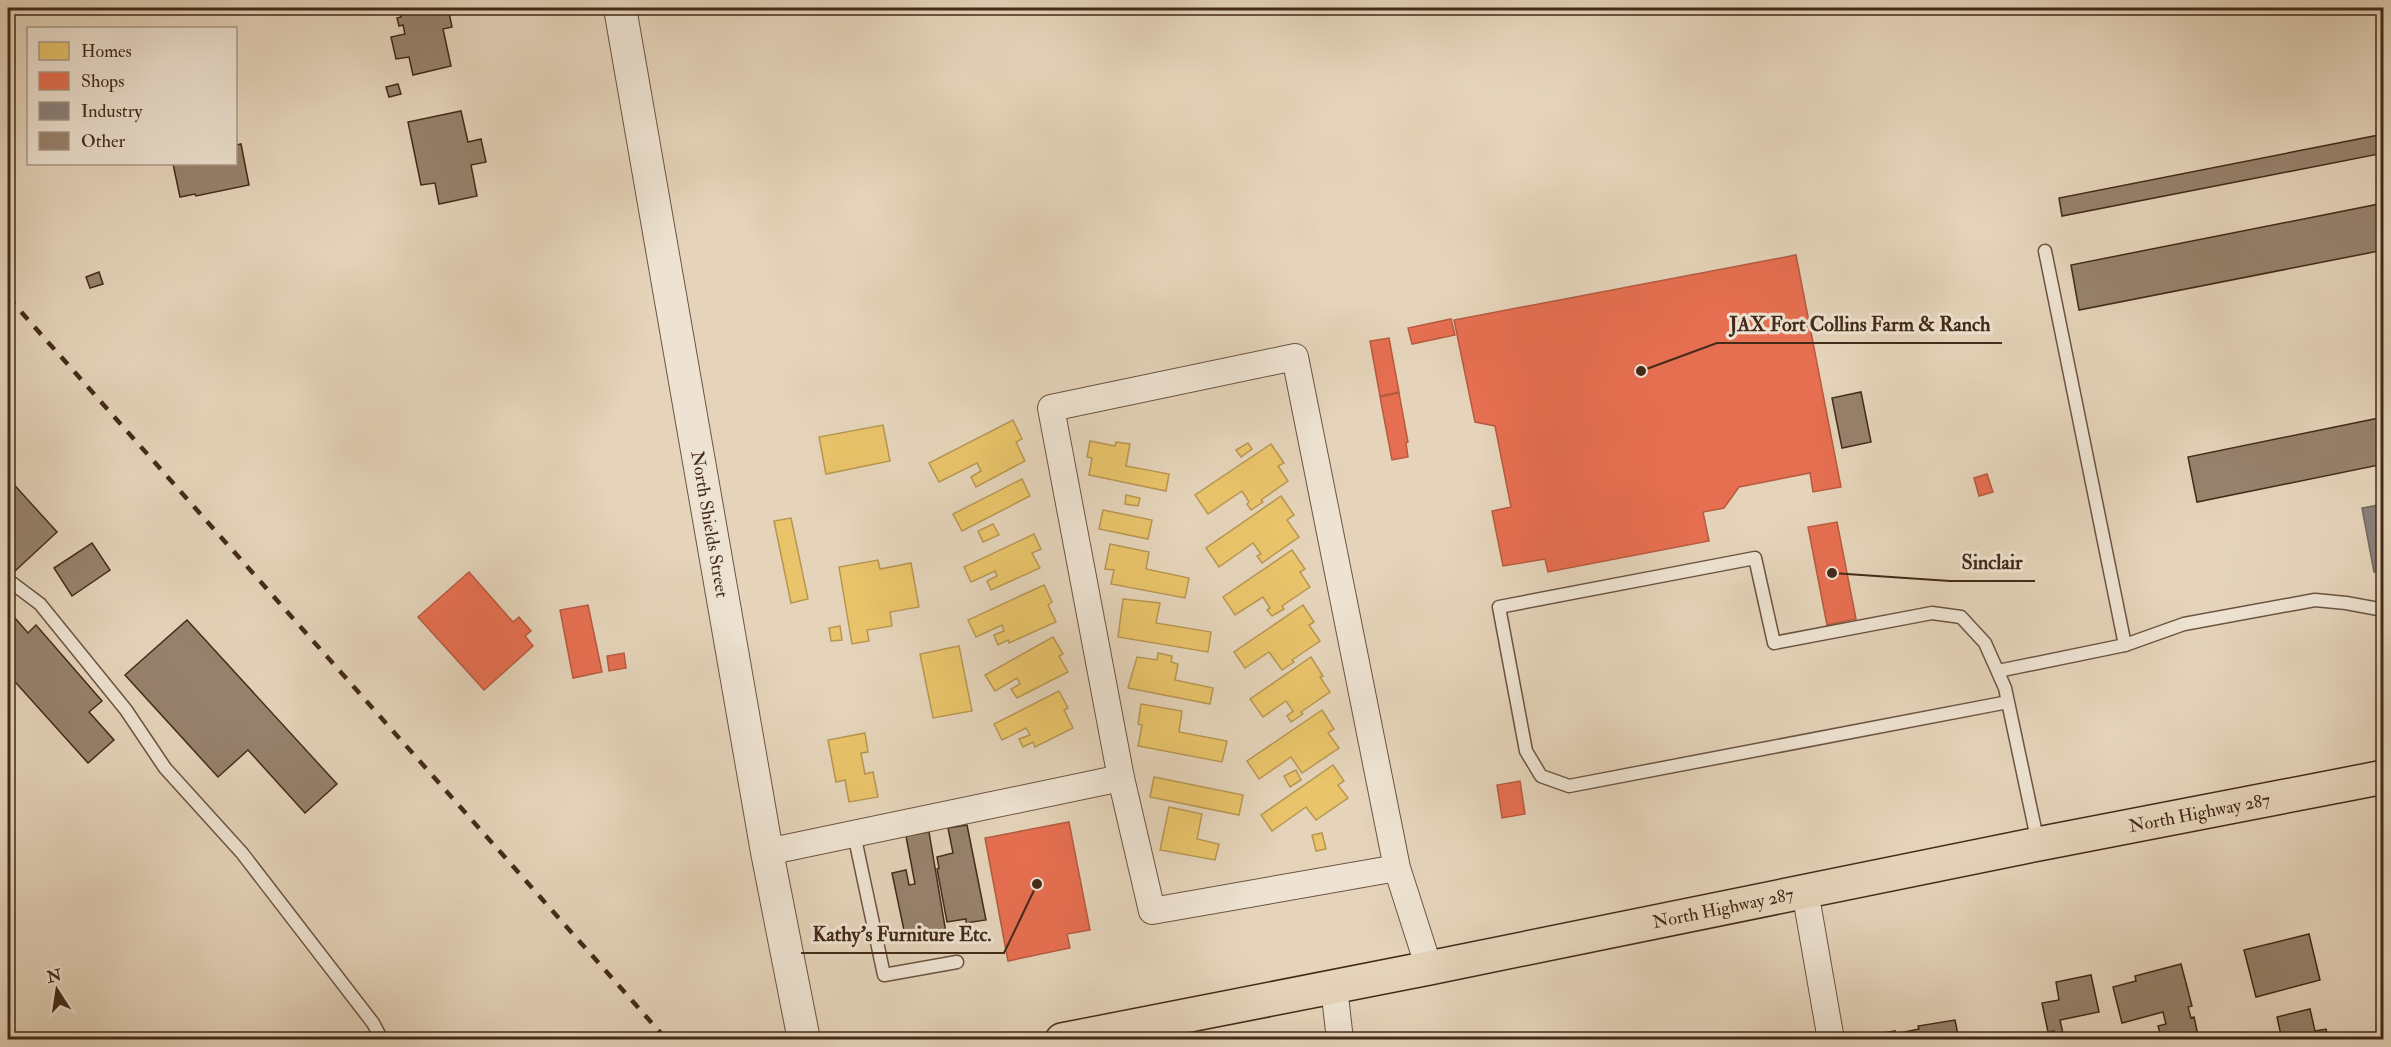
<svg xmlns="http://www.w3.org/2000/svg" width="2391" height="1047" viewBox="0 0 2391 1047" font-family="'IM FELL Double Pica',serif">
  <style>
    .homes { fill: #e9c46a; stroke: #b79652; stroke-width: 1.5 }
    .shops { fill: #e76f51; stroke: #b65a40; stroke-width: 1.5 }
    .industry { fill: #8a817c; stroke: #75675e; stroke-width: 1.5 }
    .building { fill: #97826d; stroke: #432a19; stroke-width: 1.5 }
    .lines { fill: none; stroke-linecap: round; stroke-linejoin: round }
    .service-casing { stroke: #6c5441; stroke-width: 15 }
    .minor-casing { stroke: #6c5441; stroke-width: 28 }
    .tertiary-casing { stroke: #6c5441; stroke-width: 34 }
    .trunk-casing { stroke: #432a19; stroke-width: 36 }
    .service { stroke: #eee3d2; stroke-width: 12 }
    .minor { stroke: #eee3d2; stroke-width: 26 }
    .tertiary { stroke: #eee3d2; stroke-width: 32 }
    .trunk { stroke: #e5d4ba; stroke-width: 33 }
    .rail { stroke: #432a19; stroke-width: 4.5; stroke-dasharray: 10 10; stroke-linecap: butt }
    .labels { text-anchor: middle; stroke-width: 6; stroke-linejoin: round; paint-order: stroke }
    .street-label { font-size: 18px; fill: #432a19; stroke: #eee3d2 }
    .leader { fill: none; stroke: #432a19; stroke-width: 2 }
    .callout-dot { fill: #432a19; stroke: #eee3d2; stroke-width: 2 }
    .callout-label { font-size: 20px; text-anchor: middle; font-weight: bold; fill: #432a19; stroke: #eee3d2; stroke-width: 6; stroke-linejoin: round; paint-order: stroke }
  </style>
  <rect width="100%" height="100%" fill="#e5d4ba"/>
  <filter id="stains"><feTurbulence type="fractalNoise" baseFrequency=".00333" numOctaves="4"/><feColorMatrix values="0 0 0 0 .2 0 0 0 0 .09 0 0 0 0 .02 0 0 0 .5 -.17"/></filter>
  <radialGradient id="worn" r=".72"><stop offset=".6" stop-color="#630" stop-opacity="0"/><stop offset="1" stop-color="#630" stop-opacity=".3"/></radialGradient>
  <g class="homes">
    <polygon points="1013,420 1022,439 1016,442 1025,461 976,487 971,477 981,471 977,463 939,482 929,463"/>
    <polygon points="883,425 890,461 826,474 819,437"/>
    <polygon points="1090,441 1115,446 1116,442 1130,444 1126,466 1169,474 1166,491 1089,475 1092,458 1087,457"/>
    <polygon points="1248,443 1252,449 1241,457 1236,450"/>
    <polygon points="1271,444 1284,463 1278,466 1288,481 1261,500 1263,502 1251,510 1247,504 1249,502 1242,491 1208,514 1195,495"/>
    <polygon points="1022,479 1030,496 962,531 953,514"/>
    <polygon points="1126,495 1140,498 1138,506 1125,504"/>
    <polygon points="1281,496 1294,515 1287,520 1299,537 1262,563 1257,556 1261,554 1253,543 1219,567 1206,548"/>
    <polygon points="1103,510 1152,520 1148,539 1099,529"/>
    <polygon points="791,518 808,599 791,603 774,521"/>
    <polygon points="993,524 999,535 983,542 978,531"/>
    <polygon points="1034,534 1041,549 1032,553 1040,568 991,590 987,581 997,576 995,571 971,582 964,567"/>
    <polygon points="1110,544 1149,552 1146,569 1189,578 1185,598 1111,584 1114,570 1105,569"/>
    <polygon points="1292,550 1305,569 1300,572 1310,587 1282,606 1284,609 1272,616 1267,610 1270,608 1263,597 1235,615 1223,597"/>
    <polygon points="878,560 880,569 911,563 919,607 890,612 892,626 867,630 869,641 852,644 839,567"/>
    <polygon points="1044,585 1052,602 1048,605 1056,622 1009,643 1008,640 998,645 994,635 1004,631 1002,625 976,637 968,620"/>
    <polygon points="1123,599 1160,603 1156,623 1211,632 1208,652 1118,637"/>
    <polygon points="1303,605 1314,622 1309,625 1320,641 1292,660 1294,662 1282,670 1269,652 1245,668 1234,652"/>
    <polygon points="840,626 842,640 831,641 829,628"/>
    <polygon points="1053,637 1063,654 1059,656 1068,672 1017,698 1011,689 1020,684 1017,678 995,691 985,675"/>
    <polygon points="959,646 972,711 933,718 920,654"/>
    <polygon points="1158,653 1172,656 1171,662 1178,664 1175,680 1213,688 1210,704 1128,688 1137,657 1157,660"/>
    <polygon points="1311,657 1323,676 1320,677 1330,692 1301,712 1303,714 1291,722 1287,716 1293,711 1286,701 1263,717 1250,699"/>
    <polygon points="1059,691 1068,708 1064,710 1073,728 1035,747 1033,742 1023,747 1019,739 1030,735 1026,728 1002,740 994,724"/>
    <polygon points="1141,704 1182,711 1179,732 1227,741 1222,762 1138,746 1142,725 1138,724"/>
    <polygon points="1322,710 1334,729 1328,733 1339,748 1302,773 1291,757 1259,779 1247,761"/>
    <polygon points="865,733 868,752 861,753 865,774 873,772 878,797 849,802 845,780 836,782 828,740"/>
    <polygon points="1333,765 1344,781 1338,785 1348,798 1316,820 1306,807 1272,831 1261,815"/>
    <polygon points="1296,770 1301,780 1290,787 1284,776"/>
    <polygon points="1154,777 1243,795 1239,815 1150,797"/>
    <polygon points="1169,807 1202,814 1197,839 1219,844 1215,860 1160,850"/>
    <polygon points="1322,833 1326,849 1316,851 1312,835"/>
  </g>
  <g class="shops">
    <polygon points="1796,255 1841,487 1813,492 1810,473 1739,487 1724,508 1703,512 1709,541 1548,572 1545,559 1503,566 1492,511 1511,507 1495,426 1475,422 1454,320"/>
    <polygon points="1451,319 1455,335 1412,344 1408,328"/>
    <polygon points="1389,338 1399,392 1380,396 1370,341"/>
    <polygon points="1399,393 1408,442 1406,443 1408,457 1392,460 1380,397"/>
    <polygon points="1987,474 1993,492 1979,496 1974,478"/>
    <polygon points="1837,522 1856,619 1827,625 1808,527"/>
    <polygon points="469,572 513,622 519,617 531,631 525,636 533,646 484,690 418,617"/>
    <polygon points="588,605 602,672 573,678 560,610"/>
    <polygon points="624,653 626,668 609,671 607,656"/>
    <polygon points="1520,781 1525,814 1502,818 1497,785"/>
    <polygon points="1069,822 1090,930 1067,934 1070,948 1008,961 985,838"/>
  </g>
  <polygon class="industry" points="2384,504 2384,591 2381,591 2377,572 2374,572 2362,508"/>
  <g class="building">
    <polygon points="399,8 448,8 452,27 443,29 451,66 413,75 409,57 396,59 391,37 405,34 403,25 399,26 397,18 401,17"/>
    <polygon points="398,84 401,94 389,97 386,87"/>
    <polygon points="461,111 468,142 481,139 486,162 471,165 477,196 439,204 435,183 421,185 408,122"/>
    <polygon points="2384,134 2384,153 2062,216 2059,198"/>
    <polygon points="241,144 249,185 196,196 195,194 180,197 173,164 236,164 236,145"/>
    <polygon points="2384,203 2384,250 2079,310 2071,265"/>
    <polygon points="99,272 103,284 90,288 86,277"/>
    <polygon points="1861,392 1871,442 1842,448 1832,398"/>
    <polygon points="2384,417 2384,464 2197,502 2188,457"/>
    <polygon points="8,478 57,532 14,572 8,565"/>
    <polygon points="92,543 110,570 72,596 54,568"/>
    <polygon points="8,610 28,633 36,625 102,701 89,712 114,740 88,763 8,674"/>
    <polygon points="187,620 337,784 305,813 248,750 218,777 125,675"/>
    <polygon points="967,825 986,920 966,923 966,919 947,922 937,869 939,868 937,857 953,853 948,828"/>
    <polygon points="929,832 946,933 906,940 892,873 906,870 909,885 915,884 906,836"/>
    <polygon points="2309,934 2320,980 2256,997 2244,950"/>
    <polygon points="2181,964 2192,1006 2188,1007 2191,1018 2194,1017 2199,1040 2162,1040 2158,1026 2166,1024 2163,1012 2122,1023 2113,987 2136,981 2135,976"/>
    <polygon points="2091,975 2099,1012 2060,1020 2064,1038 2056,1040 2054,1031 2048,1032 2042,1003 2059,1000 2056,982"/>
    <polygon points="2310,1009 2315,1031 2326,1029 2329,1040 2282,1040 2277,1017"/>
    <polygon points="1955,1020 1959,1040 1861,1040 1861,1037 1895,1031 1895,1034 1919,1029 1918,1026"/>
  </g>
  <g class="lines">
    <defs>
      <g id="service">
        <polyline points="2045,251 2125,645"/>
        <polyline points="8,580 40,604 126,710 165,768 242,853 373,1023 382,1040"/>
        <polyline points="1998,671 2125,645 2184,624 2315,600 2346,603 2384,610"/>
        <polyline points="2008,702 1569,786 1541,776 1526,751 1499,607 1755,558 1774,643 1932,613 1961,617 1985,643 2005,688 2008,702 2038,843"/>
        <polyline points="854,834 884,975 957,962"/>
      </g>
      <g id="minor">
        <polyline points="767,852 1121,778"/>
        <polyline points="1397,868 1152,911 1121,778 1051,408 1295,357 1397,868 1429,968"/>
        <polyline points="1805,891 1831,1040"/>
        <polyline points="1334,987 1340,1040"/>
      </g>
      <g id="tertiary">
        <path id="s1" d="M620 8 767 852 804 1040"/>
      </g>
      <g id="trunk">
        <path id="s2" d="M1062 1040 1429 968 2038 844 2384 777"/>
      </g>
    </defs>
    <use href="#service" class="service-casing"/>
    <use href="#minor" class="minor-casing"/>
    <use href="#tertiary" class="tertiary-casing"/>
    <use href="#trunk" class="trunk-casing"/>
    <use href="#service" class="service"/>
    <use href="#minor" class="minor"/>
    <use href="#tertiary" class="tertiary"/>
    <use href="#trunk" class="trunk"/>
    <polyline class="rail" points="8,297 667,1040"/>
  </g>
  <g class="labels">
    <g class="street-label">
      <text dy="6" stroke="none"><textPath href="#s1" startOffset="524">North Shields Street</textPath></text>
      <text dy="6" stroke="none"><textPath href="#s2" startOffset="1160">North Highway 287</textPath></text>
      <text dy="6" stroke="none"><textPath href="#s2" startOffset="674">North Highway 287</textPath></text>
    </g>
  </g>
  <path class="leader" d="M1641 371L1717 343H2002M1832 573L1950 581H2035M1037 884L1004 953H801"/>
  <g class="callout-dot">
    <circle cx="1641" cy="371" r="6"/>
    <circle cx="1832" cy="573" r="6"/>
    <circle cx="1037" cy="884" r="6"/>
  </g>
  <g class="callout-label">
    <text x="1860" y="331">JAX Fort Collins Farm &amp; Ranch</text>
    <text x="1992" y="569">Sinclair</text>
    <text x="902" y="941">Kathy's Furniture Etc.</text>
  </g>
  <rect width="2391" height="1047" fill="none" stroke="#e5d4ba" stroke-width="30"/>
  <rect x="9" y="9" width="2373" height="1029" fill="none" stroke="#432a19" stroke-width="3"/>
  <rect x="15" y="15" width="2361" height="1017" fill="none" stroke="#432a19" stroke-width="1.5"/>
  <rect x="27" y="27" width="210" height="138" fill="#eee3d2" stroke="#aa9988" stroke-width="1.5"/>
  <rect x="39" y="42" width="30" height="18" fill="#e9c46a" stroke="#aa9988" stroke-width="1.5"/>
  <text x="81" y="57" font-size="18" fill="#432a19">Homes</text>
  <rect x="39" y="72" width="30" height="18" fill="#e76f51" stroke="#aa9988" stroke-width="1.5"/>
  <text x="81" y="87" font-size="18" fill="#432a19">Shops</text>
  <rect x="39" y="102" width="30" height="18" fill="#8a817c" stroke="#aa9988" stroke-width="1.5"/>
  <text x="81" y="117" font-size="18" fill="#432a19">Industry</text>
  <rect x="39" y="132" width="30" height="18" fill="#97826d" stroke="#aa9988" stroke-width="1.5"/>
  <text x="81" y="147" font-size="18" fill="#432a19">Other</text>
  <g transform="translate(57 990) rotate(348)" stroke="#eee3d2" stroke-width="4.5" paint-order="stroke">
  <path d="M0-4.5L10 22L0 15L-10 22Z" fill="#432a19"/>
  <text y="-9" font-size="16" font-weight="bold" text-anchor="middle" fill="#432a19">N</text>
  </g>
  <rect width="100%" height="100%" filter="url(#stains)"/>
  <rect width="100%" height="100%" fill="url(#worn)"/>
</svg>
